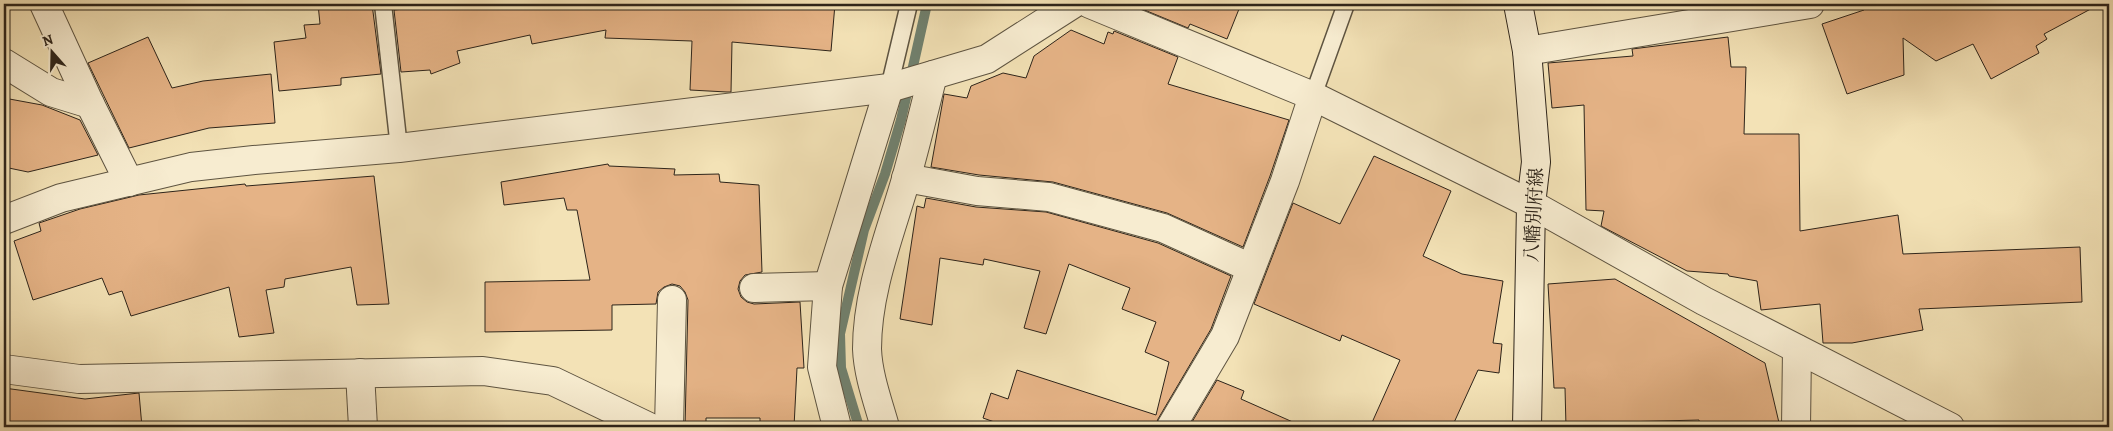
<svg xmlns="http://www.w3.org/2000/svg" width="2113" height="431" viewBox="0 0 2113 431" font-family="Alegreya,'Noto Serif JP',serif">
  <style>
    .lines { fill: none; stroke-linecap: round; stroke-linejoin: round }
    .stream { stroke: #70816f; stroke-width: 10 }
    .building { fill: #e5b386; stroke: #2d241a }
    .lane-casing { stroke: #5e5441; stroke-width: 19 }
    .street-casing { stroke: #5e5441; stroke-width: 30 }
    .secondary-casing { stroke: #2d241a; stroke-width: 30 }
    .lane { stroke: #f7ecd0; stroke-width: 16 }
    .street { stroke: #f7ecd0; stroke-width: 28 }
    .secondary { stroke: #f7ecd0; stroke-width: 28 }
    .labels { text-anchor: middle; stroke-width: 5; stroke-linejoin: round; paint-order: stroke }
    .street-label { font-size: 19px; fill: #2d241a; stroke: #f7ecd0 }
  </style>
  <rect width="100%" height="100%" fill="#f3e2b6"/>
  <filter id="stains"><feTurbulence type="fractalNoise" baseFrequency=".004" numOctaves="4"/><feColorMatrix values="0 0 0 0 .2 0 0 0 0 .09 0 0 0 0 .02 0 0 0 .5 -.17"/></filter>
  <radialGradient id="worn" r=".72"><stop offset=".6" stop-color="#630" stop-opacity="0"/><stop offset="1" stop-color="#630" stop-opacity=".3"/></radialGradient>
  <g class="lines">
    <polyline class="stream" points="859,427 841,368 840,334 864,230 885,174 901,120 927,4"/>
  </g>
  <g class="building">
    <polygon points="318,4 372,4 381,74 341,78 341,85 279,91 274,42 306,38 304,25 320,24"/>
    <polygon points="453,4 835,4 831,51 732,42 731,92 727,92 690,90 692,41 605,38 606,30 532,44 530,35 457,51 460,63 431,74 430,70 401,72 394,10"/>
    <polygon points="1130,4 1241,4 1227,39 1190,24 1188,28"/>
    <polygon points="1856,4 2100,4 2044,34 2047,39 2036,46 2039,53 1991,79 1973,44 1936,61 1903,38 1904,75 1847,94 1822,24 1864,10"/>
    <polygon points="1071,30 1104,44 1108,32 1113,34 1114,31 1178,57 1168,84 1289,120 1270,176 1243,247 1167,213 1053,182 979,175 931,167 944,94 967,98 971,86 1003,73 1026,78 1034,56"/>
    <polygon points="148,37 172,88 203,81 271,74 275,123 209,128 129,148 88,63"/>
    <polygon points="1728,37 1731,67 1746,67 1744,134 1799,134 1800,231 1898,215 1903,254 2080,247 2082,302 1919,309 1923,330 1852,343 1823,343 1820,304 1761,310 1757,281 1729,276 1728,274 1687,271 1601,226 1604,211 1586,210 1584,105 1552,108 1548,63 1633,56 1632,49"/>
    <polygon points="4,98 42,105 80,120 98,155 28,172 4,167"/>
    <polygon points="1374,156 1451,191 1423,256 1462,274 1503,281 1493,343 1502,344 1499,373 1478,370 1452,427 1370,427 1400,360 1342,335 1340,341 1254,304 1293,203 1340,224"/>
    <polygon points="608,164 609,166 675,169 674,175 719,174 720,182 759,185 762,272 745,275 740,281 738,289 741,297 747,302 754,304 800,302 804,368 797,368 794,427 760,427 760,418 706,418 706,427 685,427 688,300 685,292 680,286 672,284 664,287 658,292 656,304 612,305 612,330 485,332 485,282 590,280 577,210 567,210 564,198 504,205 501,182"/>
    <polygon points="374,176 389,304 357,305 351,267 285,279 284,287 266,290 274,333 239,337 229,287 131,316 122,291 109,295 102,278 33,300 14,241 41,231 39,223 45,221 80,209 139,195 245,184 246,186"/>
    <polygon points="926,198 976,207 1046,212 1158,243 1231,276 1211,329 1158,419 1155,427 999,427 1000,424 983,418 991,393 1008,399 1017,370 1156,415 1169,362 1145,352 1156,322 1122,309 1130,288 1069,264 1046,334 1024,328 1040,271 984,259 983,265 940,258 932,325 900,319 917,206 924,208"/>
    <polygon points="1615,279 1765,363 1780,427 1700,427 1699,420 1621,422 1621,427 1566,427 1565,388 1554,388 1548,284"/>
    <polygon points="1217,380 1244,391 1241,399 1304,427 1189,427"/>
    <polygon points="4,388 85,399 139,393 142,427 4,427"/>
  </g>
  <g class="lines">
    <defs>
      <g id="lane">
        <polyline points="383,4 399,148"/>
        <polyline points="889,88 909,4"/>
        <polyline points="1313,96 1346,4"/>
      </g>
      <g id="street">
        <polyline points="44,4 90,104 129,182"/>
        <polyline points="1090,4 1313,96 1531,204 1704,301 1950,427"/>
        <polyline points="1527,51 1810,4"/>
        <polyline points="4,63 51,92 90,104"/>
        <polyline points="906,178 977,191 1049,197 1163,228 1251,268"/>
        <polyline points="4,220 61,198 191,167 254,160 399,148 889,88 987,59 1073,4"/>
        <polyline points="754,288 828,286"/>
        <polyline points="4,369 79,379 483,371 553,381 649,427"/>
        <polyline points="360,373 363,427"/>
        <polyline points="669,427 672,300"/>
        <polyline points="837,427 822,367 828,286 889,88"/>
        <path d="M885 427C878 402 868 375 867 349 867 290 890 235 906 179 916 144 924 110 933 75"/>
        <polyline points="1171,427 1225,336 1285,181 1313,96"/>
        <polyline points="1796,427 1797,349"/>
      </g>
      <polyline id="secondary" points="1518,4 1527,51 1536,162 1531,204 1527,427"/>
    </defs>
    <use href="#lane" class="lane-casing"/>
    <use href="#street" class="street-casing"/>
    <use href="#secondary" class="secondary-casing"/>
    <use href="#lane" class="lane"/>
    <use href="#street" class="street"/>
    <use href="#secondary" class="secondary"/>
  </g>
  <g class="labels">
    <g class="street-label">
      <text transform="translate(1533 215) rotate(-87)" y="7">八幡別府線</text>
    </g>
  </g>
  <rect width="2113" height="431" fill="none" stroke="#f3e2b6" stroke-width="20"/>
  <rect x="5" y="5" width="2103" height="421" fill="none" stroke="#2d241a" stroke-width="2.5"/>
  <rect x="10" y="10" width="2093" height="411" fill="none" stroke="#2d241a"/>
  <g transform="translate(52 52) rotate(340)" stroke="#f7ecd0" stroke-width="4" paint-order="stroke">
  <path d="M0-4L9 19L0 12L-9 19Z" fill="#2d241a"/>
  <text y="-8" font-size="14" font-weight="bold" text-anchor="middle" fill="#2d241a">N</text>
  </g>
  <rect width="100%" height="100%" filter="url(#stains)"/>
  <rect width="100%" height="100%" fill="url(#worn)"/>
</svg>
